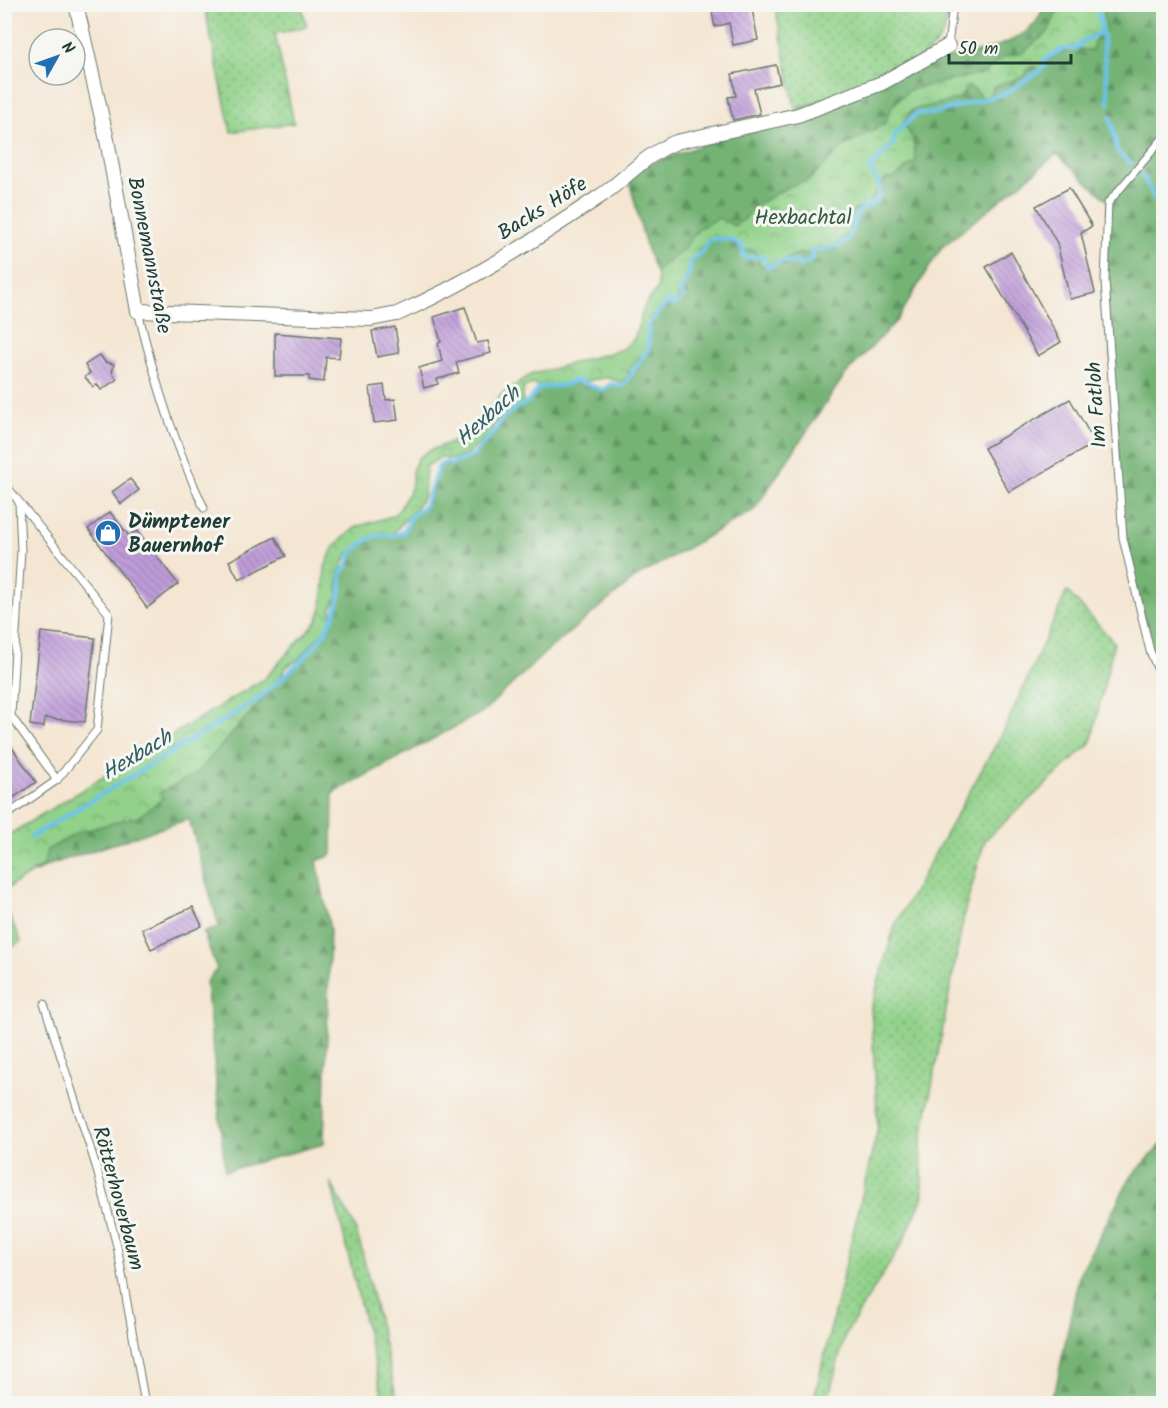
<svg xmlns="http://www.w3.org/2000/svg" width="1168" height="1408" viewBox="0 0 1168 1408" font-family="Kalam,sans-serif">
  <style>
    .grass { fill: url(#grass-dots); stroke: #58875e; stroke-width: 1.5 }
    .forest { fill: url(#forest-firs); stroke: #4a7854; stroke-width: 1.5 }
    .park { fill: url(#park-crowns); stroke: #58875e; stroke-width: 1.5 }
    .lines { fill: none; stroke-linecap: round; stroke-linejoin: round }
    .stream { stroke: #6cc4e9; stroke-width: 4.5 }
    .building { fill: url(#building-back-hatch) }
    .service-casing { stroke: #6a786b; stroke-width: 9 }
    .minor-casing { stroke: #6a786b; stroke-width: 16 }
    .service { stroke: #fff; stroke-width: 7 }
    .minor { stroke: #fff; stroke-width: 14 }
    .labels { text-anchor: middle; stroke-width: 6; stroke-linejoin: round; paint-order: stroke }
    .street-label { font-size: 21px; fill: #1f3d34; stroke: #f6f6f2 }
    .park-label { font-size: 21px; fill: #365b45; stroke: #f6f6f2 }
    .poi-label { font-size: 21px; font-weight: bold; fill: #1f3d34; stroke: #f6f6f2; text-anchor: start }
    .water-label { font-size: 22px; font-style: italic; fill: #325f61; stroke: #f6f6f2 }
  </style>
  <defs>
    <pattern id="grass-dots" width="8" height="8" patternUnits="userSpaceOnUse" patternTransform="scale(1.5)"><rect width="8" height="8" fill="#91d189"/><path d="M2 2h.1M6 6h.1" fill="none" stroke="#76ab71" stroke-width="1.8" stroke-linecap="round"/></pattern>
    <pattern id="forest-firs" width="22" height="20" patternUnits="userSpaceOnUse" patternTransform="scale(1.5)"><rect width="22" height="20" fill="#74b375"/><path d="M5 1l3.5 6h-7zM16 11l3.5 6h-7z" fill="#5f9361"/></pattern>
    <pattern id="park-crowns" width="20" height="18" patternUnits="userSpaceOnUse" patternTransform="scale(1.5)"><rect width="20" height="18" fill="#91d189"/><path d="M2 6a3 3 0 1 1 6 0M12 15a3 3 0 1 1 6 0" fill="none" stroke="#76ab71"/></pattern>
    <pattern id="building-back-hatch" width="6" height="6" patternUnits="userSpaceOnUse" patternTransform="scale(1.5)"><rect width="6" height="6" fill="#c09cd9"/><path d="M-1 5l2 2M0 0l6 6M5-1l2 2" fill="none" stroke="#9b80b1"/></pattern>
  </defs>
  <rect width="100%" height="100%" fill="#f6f6f2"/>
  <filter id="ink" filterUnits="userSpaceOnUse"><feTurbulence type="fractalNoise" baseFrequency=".0167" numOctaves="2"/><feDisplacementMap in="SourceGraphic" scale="12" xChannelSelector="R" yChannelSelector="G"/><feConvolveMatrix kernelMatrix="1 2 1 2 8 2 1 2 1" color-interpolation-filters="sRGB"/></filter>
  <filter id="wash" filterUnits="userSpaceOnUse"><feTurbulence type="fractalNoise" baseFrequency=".008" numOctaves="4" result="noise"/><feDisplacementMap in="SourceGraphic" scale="24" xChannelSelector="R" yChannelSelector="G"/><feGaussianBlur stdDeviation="1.35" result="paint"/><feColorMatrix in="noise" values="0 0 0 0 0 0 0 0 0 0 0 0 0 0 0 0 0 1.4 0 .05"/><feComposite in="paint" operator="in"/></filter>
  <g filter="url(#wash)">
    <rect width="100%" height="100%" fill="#f4e6d2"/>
    <g class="grass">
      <polygon points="204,5 301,5 307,26 275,34 294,123 231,132"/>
      <path d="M775 5H949C949 17 945 33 937 43 912 74 833 96 795 109Z"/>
      <polygon points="1067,591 1114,642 1091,743 985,840 965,910 921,1144 923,1197 903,1242 845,1335 827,1403 813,1403 878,1127 871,1007 895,925 1004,730"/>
      <polygon points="5,906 21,941 5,952 4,952"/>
      <polygon points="331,1183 353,1223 361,1247 398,1403 384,1403"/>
    </g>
    <g class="forest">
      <path d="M1045 5H1163V684L1151 651 1124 540 1106 281 1108 201 1057 154 941 248 897 320 844 376 754 510 638 576 547 651 483 712 333 793 332 855 317 861 330 930 324 1144 225 1171 206 982 217 969 203 932 219 927 189 819 49 865 34 873 22 839 270 691 330 628 337 610 342 574 356 546 367 544 373 537 406 532 412 514 430 501 437 468 474 456 497 429 502 416 532 399 540 387 566 385 578 380 581 386 604 390 612 384H624L649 348 648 325 667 302 646 247 629 180 642 167 935 60C964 56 1018 46 1036 22 1040 17 1042 10 1045 5Z"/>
      <polygon points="1163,1143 1163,1403 1047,1403 1056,1387 1079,1275 1130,1178"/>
    </g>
    <path class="park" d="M1060 5H1082L1089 11V5H1105L1103 12 1106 30 1094 41 1092 51 1072 47 1048 61 1044 70 1033 66 1028 69 1024 77C1013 79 1004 83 993 87L992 94 981 99 977 91 968 86 959 99 911 110 903 122 913 139 916 161 894 178 885 179 865 208 854 210 848 218 850 231 833 248 819 246 809 254 800 253 766 267 758 264 761 256 750 249 742 251 724 237C696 237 686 276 679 296 676 303 671 304 665 307 652 315 648 334 649 348L630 368 628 376 622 382C618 381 613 379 608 378 589 377 551 395 533 384L524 387 522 403 515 411H505C489 428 471 468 441 457L426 467 424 495 417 507 392 534 372 536 348 553 339 573 337 599 332 606 330 624 299 659 287 666 277 683 197 773 159 793 163 798 137 818H130L77 833 47 850 43 866 5 890V837L264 679 317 621 322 607 325 567 334 546 356 527 392 516 399 510 412 486V471L418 458 430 450 462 439 503 393 530 375 623 349 634 339 645 305 658 288 657 271 683 250 699 228 719 218 734 226 745 219 753 207 788 187 810 179 843 147 885 123 892 106 909 90 984 73 1003 57 1022 53 1048 32Z"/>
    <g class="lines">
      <g class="stream">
        <polyline points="1102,32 1109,103"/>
        <polyline points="1110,116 1118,153 1131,163"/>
        <polyline points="1142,174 1164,216"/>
        <polyline points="1164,279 1164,291"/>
        <path d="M31 837 257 700C296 665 345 631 341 573L348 565 351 553C362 543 377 531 392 536L404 532 411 516 424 507 439 466 447 462 450 464 473 456 497 428 503 416 529 401 539 388 565 385 575 380 603 390 611 384 623 386 649 348 648 325 667 302 676 304 683 296 680 291 690 271V261L703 251 710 239H730L743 247V258L762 256 768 267 784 261 798 262 799 266 814 258 809 251 839 246 849 237 857 213 878 199 880 186 870 169 893 144 895 134 917 113 931 114 1006 93 1045 67 1044 60 1063 49 1076 48 1086 39 1102 32 1097 4"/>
      </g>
    </g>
    <g id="blocks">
      <g class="building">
        <polygon points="751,4 758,40 733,45 729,23 715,27 712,12"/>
        <polygon points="776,65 780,83 754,89 760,114 733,120 728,97 736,96 732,74"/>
        <polygon points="1069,188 1092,226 1081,233 1095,293 1070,299 1057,243 1036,206"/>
        <polygon points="1011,252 1061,342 1038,356 986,267"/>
        <polygon points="465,307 477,343 488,341 491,353 456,362 459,373 437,379 438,384 424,388 419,368 442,361 438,343 441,342 434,317"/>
        <polygon points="395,327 399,353 377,357 372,331"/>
        <polygon points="275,333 341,338 339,358 326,357 324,382 309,380 309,376 275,376"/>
        <polygon points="100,355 105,362 114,364 112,372 117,379 101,390 97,384 93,387 85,377 90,373 85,365"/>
        <polygon points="384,385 386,400 395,399 398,420 374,423 370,387"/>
        <polygon points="1070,399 1095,443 1009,492 984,448"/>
        <polygon points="130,479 139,490 121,504 112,492"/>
        <polygon points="110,512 129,536 137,530 178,584 147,608 88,529"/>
        <polygon points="275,537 286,556 239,580 229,561"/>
        <polygon points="41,632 95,638 85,722 45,718 44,727 30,725"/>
        <polygon points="4,736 36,782 4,804"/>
        <polygon points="193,907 202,926 151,949 142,929"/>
      </g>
    </g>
  </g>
  <g filter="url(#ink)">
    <use href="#blocks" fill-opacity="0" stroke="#6a786b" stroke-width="1.5"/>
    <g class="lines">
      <defs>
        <g id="service">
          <polyline points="948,46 953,4"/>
          <polyline points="1164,137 1108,203 1105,281 1123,538 1150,651 1164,685"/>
          <path d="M138 311C154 378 175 446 204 508"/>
          <polyline points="4,483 109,614 97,730 57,780 4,817"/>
          <polyline points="19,503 21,550 11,716 57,780"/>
          <polyline points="44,1004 96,1166 117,1246 145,1404"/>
        </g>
        <path id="minor" d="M76 4 107 140 138 311 371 319 397 314C468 283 535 240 599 197 627 178 643 156 676 142L798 115 882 83 948 46"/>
      </defs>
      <use href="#service" class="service-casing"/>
      <use href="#minor" class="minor-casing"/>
      <use href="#service" class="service"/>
      <use href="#minor" class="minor"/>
    </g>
  </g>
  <defs>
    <symbol id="shop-disc" viewBox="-11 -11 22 22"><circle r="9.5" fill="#1f6fb2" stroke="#f6f6f2"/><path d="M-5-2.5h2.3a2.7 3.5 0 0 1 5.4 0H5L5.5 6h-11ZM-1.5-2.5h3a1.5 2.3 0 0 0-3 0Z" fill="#fff"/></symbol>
  </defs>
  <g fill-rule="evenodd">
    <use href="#shop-disc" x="93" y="518" width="30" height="30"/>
  </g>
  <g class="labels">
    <g class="street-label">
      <text transform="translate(542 208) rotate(-32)" y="7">Backs Höfe</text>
      <text transform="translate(150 255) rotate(79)" y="7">Bonnemannstraße</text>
      <text transform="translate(1096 405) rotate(-94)" y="7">Im Fatloh</text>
      <text transform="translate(119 1198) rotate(75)" y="7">Rötterhoverbaum</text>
    </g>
    <g class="park-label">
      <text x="803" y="224">Hexbachtal</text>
    </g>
    <g class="poi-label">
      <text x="128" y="528">Dümptener<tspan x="128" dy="24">Bauernhof</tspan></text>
    </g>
    <g class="water-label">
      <text transform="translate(487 415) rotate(-42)" y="8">Hexbach</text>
      <text transform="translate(136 754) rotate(-31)" y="8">Hexbach</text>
    </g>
  </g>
  <rect width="1168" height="1408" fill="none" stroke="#f6f6f2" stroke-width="24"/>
  <g transform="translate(57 57) rotate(50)"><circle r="28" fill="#f6f6f2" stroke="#a0aca6" stroke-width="1.5"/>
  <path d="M0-4.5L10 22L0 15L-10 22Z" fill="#1f6fb2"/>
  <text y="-9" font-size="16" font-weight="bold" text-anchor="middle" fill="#1f3d34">N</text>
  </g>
  <path d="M949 54v9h122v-9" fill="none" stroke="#1f3d34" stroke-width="3"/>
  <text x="958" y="54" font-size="18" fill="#1f3d34" stroke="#f6f6f2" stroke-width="4.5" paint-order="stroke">50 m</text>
</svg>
